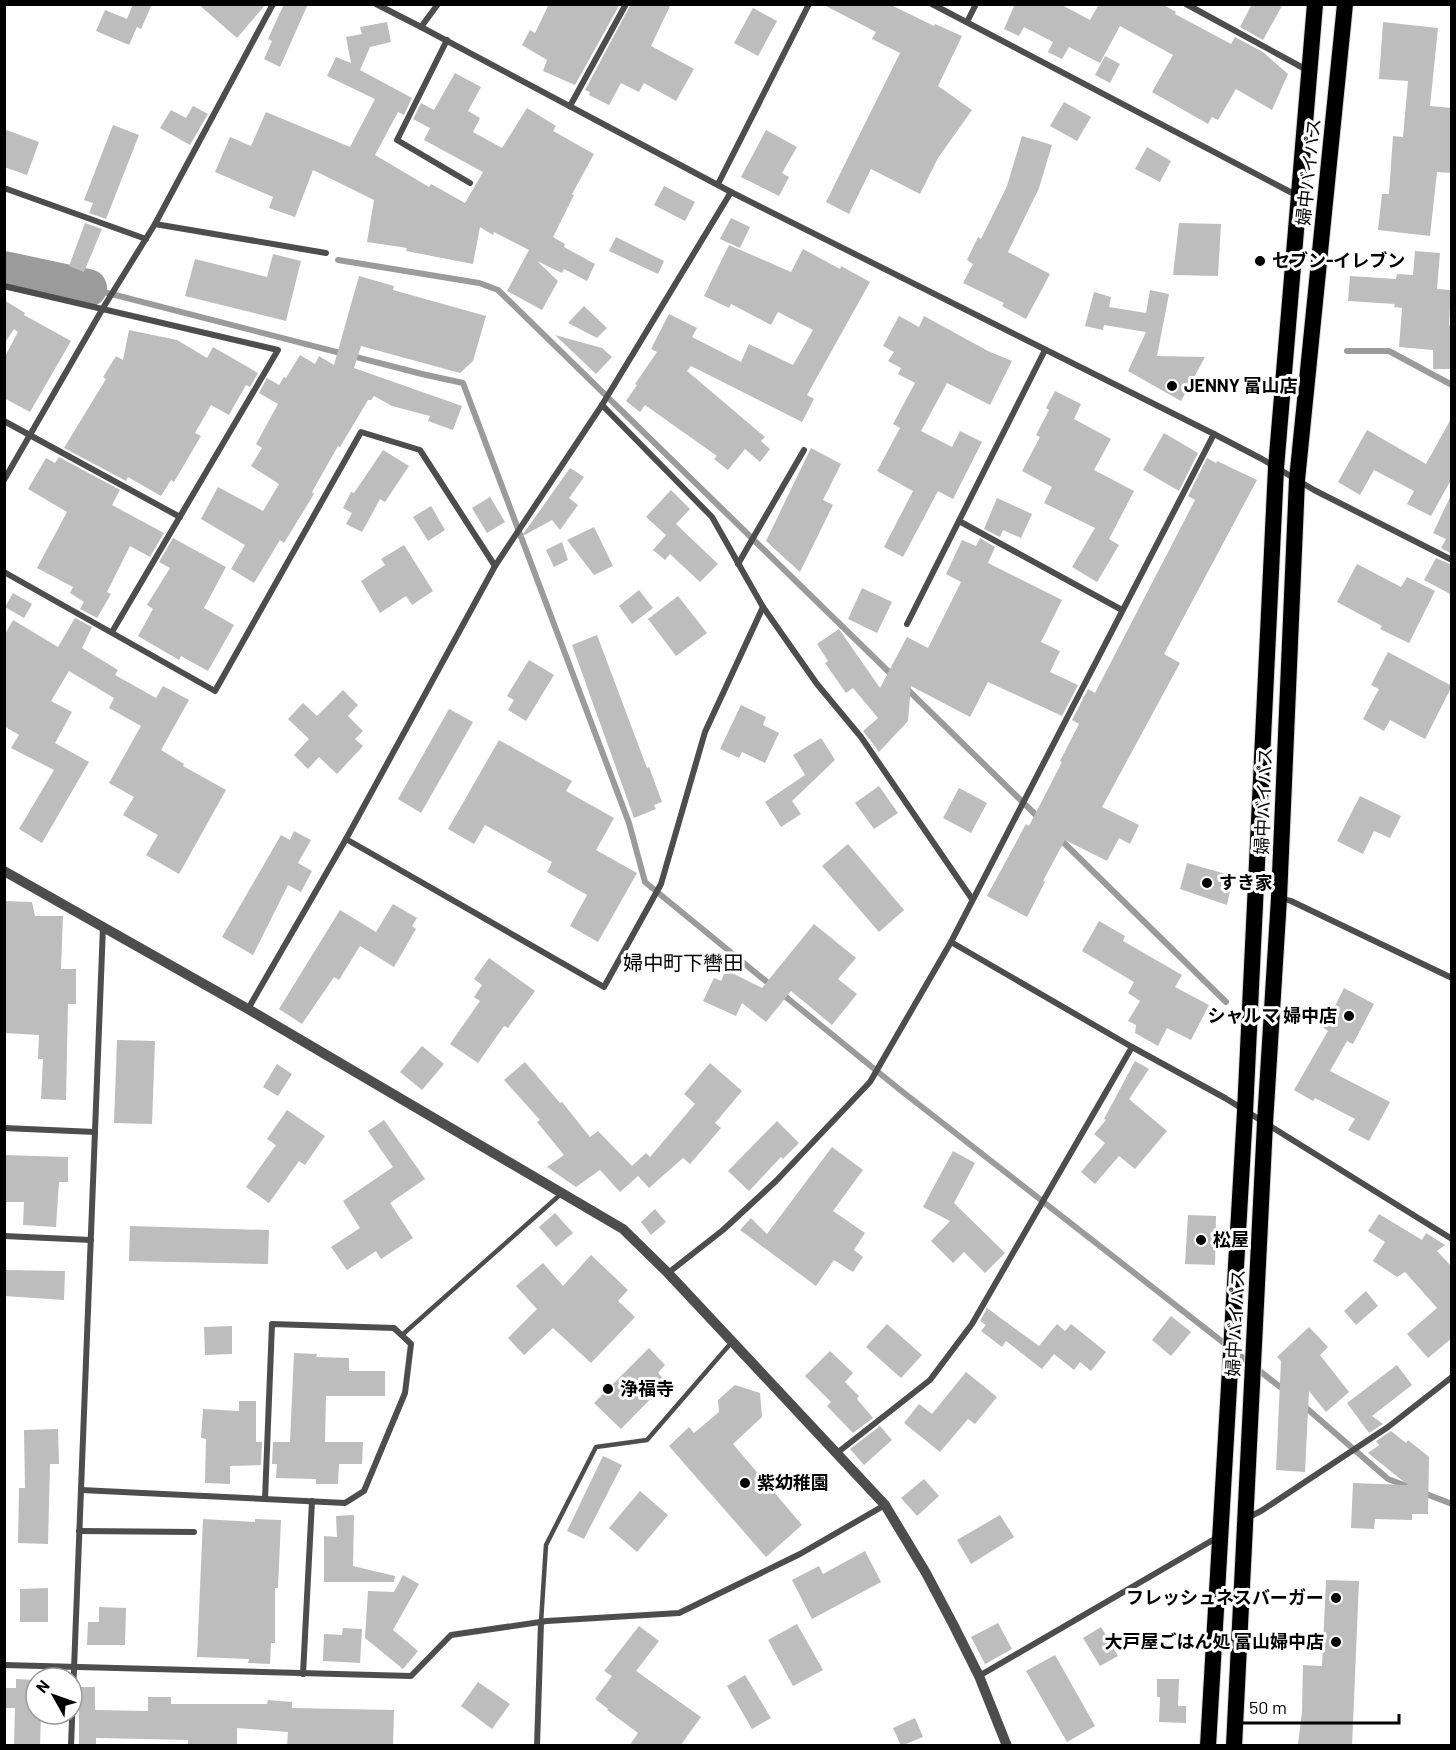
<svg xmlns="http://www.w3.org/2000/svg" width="1456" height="1750" viewBox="0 0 1456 1750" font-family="Barlow,'Noto Sans JP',sans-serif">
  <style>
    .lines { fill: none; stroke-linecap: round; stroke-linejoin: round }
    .stream { stroke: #9b9b9b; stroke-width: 6 }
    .river { stroke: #9b9b9b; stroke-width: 38 }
    .building { fill: #bdbdbd }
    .trunk-casing { stroke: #dbdbdb; stroke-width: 18 }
    .service { stroke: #4d4d4d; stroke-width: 4.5 }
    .minor { stroke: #4d4d4d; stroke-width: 6 }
    .tertiary { stroke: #4d4d4d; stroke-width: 10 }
    .trunk { stroke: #000; stroke-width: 16 }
    .poi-dot { fill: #000; stroke: #fff; stroke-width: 2 }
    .labels { text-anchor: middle; stroke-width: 6; stroke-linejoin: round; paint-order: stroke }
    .street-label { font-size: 18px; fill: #000; stroke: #fff }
    .poi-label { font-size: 18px; font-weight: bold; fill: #000; stroke: #fff; text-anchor: start }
    .neighbourhood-label { font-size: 20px; fill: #000; stroke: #fff }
  </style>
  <rect width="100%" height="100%" fill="#fff"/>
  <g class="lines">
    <g class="stream">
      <polyline points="338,260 479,283 498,290 893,676"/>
      <polyline points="88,288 422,374 463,383 629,823 645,882 773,987"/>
      <polyline points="1347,351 1389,351 1452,385"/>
      <polyline points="905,687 1039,818"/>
      <polyline points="1059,838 1226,1002"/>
      <polyline points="781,993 899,1089 1284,1390"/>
      <polyline points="1304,1406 1388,1479 1409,1487"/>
      <polyline points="1421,1492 1452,1504"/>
    </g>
    <polyline class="river" points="4,270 88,288"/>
  </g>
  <g class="building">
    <polygon points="133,4 152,4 141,29 137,27 129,45 96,31 105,10 127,19"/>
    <polygon points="198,4 266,4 237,38"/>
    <polygon points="284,4 308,4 280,67 264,59 272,41 268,39"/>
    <polygon points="549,4 620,4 575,85 543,71 547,60 522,45 530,30 535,33"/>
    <polygon points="631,4 671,4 651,46 694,69 676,101 644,83 639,92 621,83 609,105 589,95 590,92 585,90"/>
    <polygon points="822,4 889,4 934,26 935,24 962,36 938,86 972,110 938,158 920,194 871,169 849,214 826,202 900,53 872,39 876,32"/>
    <polygon points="1015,4 1060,4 1090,20 1099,4 1162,4 1176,12 1175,14 1231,44 1235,37 1263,52 1288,74 1272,110 1236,89 1218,120 1212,117 1208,124 1152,92 1173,55 1120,26 1100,63 1069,47 1062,59 1048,52 1053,42 1024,27 1019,36 1004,29"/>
    <polygon points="1252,4 1283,4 1263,40 1240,27"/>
    <polygon points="753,8 777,21 758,56 734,43"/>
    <polygon points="387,22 391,42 370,47 360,70 412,98 404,115 398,112 375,155 429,187 431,184 465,203 483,172 424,140 430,128 413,119 421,103 434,110 455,73 481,87 468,111 480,118 473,132 502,148 527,108 556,126 553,131 594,154 572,194 574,195 553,237 565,244 564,247 595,264 587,281 564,269 562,273 537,261 558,281 542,310 507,291 529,250 494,232 493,235 480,227 473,264 406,251 407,248 367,242 374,200 313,170 295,217 269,208 273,197 215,172 230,137 251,146 266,112 350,147 375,99 327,76 336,57 351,63 346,37 362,34 360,27"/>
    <polygon points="1383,22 1438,28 1430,106 1452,108 1452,173 1437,172 1430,236 1378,230 1382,194 1389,194 1393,136 1403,137 1408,81 1379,79"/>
    <polygon points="1105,56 1120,64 1110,83 1095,75"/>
    <polygon points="1064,102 1091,117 1077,141 1050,126"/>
    <polygon points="193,106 208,114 190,145 160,128 171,110 186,118"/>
    <polygon points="113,125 139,135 106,219 89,213 93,203 84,200"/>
    <polygon points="4,129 39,142 27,175 4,167"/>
    <polygon points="766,130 797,147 782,173 789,177 779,196 741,177"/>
    <polygon points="1022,136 1052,145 1039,188 1008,252 1050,274 1026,319 1002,306 1004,303 963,283 973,264 967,260 978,237 981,239 1007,186"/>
    <polygon points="1147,147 1171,161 1160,182 1135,169"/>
    <polygon points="664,186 695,202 685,221 654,205"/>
    <polygon points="731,218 750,227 740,248 720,239"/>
    <polygon points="85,223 102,229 84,272 69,266"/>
    <polygon points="1179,223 1221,224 1218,276 1173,275"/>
    <polygon points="616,237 664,261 658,274 609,251"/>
    <polygon points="729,245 791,272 803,249 840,269 841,266 870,282 807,395 814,399 802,422 691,366 687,371 765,437 761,441 770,449 760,462 745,449 728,470 714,459 717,456 645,405 640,412 626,401 637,385 635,384 657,352 651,349 669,314 697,328 692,337 741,362 749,344 793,365 813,330 778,312 771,325 731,304 729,308 704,296"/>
    <polygon points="1415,251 1440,253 1437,289 1451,290 1449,325 1452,325 1452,369 1433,369 1433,350 1399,347 1402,308 1394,307 1395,304 1348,301 1350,276 1396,279 1397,274 1413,275"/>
    <polygon points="273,254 301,261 286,321 185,296 195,259 267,277"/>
    <polygon points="359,276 394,286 393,290 486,316 473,361 460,373 361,346 354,368 462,406 453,430 428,421 430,416 392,406 374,396 371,400 368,400 340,447 338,446 312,492 314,494 284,543 280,540 254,583 231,569 245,545 201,519 218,487 263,511 279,484 251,466 262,448 256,444 278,404 259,393 267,378 279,385 284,377 286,378 300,355 315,364 319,356 334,365"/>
    <polygon points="1150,290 1169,294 1157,356 1205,357 1181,401 1128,371 1146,332 1104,325 1103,330 1085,326 1094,292 1111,297 1109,307 1146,313"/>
    <polygon points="4,300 25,313 24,315 71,341 30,412 4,398 4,358 18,332 14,329 4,344"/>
    <polygon points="584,306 607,328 597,338 568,323"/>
    <polygon points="899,316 919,327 924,316 988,351 1012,361 990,405 947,383 921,431 952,447 960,431 982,442 953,499 938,491 903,557 884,547 913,491 877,471 900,428 893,424 915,383 898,374 901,368 888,361 894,352 883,346"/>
    <polygon points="129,330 177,340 207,358 213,347 258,373 250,387 246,385 229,415 211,405 195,433 201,436 174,482 171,480 161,496 128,477 126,481 64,448 106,379 103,377 116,356 123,360"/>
    <polygon points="555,335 602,348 612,357 596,374"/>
    <polygon points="1055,391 1081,404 1074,419 1111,439 1094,470 1134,491 1109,539 1119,545 1097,582 1072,567 1095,528 1044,503 1052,487 1022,471 1040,437 1036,435 1049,410 1046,408"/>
    <polygon points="1452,417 1452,478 1431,516 1407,504 1414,491 1374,470 1360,495 1338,482 1367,430 1426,464"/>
    <polygon points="1164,433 1198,453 1179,491 1143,470"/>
    <polygon points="811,448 841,464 823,500 833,505 800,572 766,541"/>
    <polygon points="383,450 409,466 385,502 380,499 362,532 346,524 352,513 343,508 351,492 354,493"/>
    <polygon points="59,457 120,490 112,505 164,533 150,557 130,546 107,592 111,594 97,618 80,609 84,602 70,593 73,587 37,568 67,512 28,489 46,458 55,463"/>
    <polygon points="1207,458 1216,463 1217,461 1257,480 1164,654 1180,663 1102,807 1139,825 1130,844 1119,838 1107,861 1065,840 1043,881 1045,882 1027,917 987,896 1026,824 1029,826 1062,762 1060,761 1079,724 1072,720 1088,689 1095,693 1195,500 1188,496"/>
    <polygon points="570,468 584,477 569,498 578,505 560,530 552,520 521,537"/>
    <polygon points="671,490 690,509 676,524 718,564 700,582 670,554 665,560 653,550 666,535 646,517"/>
    <polygon points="1452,493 1452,554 1441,548 1446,539 1433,533"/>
    <polygon points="490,497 505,522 487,533 472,508"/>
    <polygon points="997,498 1032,514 1021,538 1003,530 1000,537 984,529"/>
    <polygon points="431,506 445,530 428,541 413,517"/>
    <polygon points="594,527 613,566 594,575 567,540"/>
    <polygon points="173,538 226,567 204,608 234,625 208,671 181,656 179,660 138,636 153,609 147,605 170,568 159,562"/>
    <polygon points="980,538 995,547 988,563 1062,600 1041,642 1060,651 1050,672 1078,685 1062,716 988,682 970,717 911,686 908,721 879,752 863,731 878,718 853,688 846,693 825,663 828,661 817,644 839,629 880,688 907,637 928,648 961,582 946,574 962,540 976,546"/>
    <polygon points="562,542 568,560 554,567 546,550"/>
    <polygon points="404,545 433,591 412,605 406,596 380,613 361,581 385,565 381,559"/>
    <polygon points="1436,558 1452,565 1452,595 1424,580"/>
    <polygon points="1357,564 1401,587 1407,577 1435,591 1409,643 1380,629 1382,626 1337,602"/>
    <polygon points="862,588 892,602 877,633 848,619"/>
    <polygon points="639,590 653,608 632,624 619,606"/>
    <polygon points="13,593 32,604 24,618 5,607"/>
    <polygon points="678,596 707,633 676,656 648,619"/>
    <polygon points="75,618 92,627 82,648 118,670 115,675 156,698 163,686 189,700 161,750 184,764 183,766 226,790 179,874 146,855 158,835 123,815 134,797 109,783 141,726 109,708 114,698 69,671 51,701 72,712 55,743 89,762 42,843 19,829 54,770 11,748 19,735 4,726 4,636 13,620 58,647"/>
    <polygon points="597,635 647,768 649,767 662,802 654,805 656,809 634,818 572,645"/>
    <polygon points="1388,652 1452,686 1425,739 1390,720 1384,731 1363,719 1379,689 1371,685"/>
    <polygon points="529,660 554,675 526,721 508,710 514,700 507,696"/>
    <polygon points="343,690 358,705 348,716 363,731 355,739 363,746 337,774 319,757 308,769 294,755 309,739 288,719 303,703 317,716"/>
    <polygon points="741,705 766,717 763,725 779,733 765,763 742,752 739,758 720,749"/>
    <polygon points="449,709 473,722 421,813 398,799"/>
    <polygon points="821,738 835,760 792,801 801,814 781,827 765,802 805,775 793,755"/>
    <polygon points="499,740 572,781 566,791 614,818 596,850 637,873 598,942 570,926 587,895 547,872 552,862 485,825 474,844 448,829"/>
    <polygon points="879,786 898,813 874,829 855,803"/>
    <polygon points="959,788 987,803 971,833 943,818"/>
    <polygon points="1360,796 1401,816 1390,838 1374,831 1363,854 1337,841"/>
    <polygon points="294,831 311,840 298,863 312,871 301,892 288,885 253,955 222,937 281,835 290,840"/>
    <polygon points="848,844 904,910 879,932 822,866"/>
    <polygon points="1187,863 1233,876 1227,905 1180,889"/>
    <polygon points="4,901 32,902 35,916 63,916 61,969 76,969 76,1004 68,1004 66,1100 41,1099 43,1059 38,1059 39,1035 4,1033"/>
    <polygon points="393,904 417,918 412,926 416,929 394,967 360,946 339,980 334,977 302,1024 279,1009 340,910 376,932"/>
    <polygon points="1099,921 1125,936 1123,941 1182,975 1175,987 1209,1005 1191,1040 1167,1028 1158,1046 1135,1033 1136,1025 1128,1021 1140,1001 1128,993 1134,982 1082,951"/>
    <polygon points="814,924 856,958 838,979 857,994 832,1025 791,991 766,1022 742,1003 736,1016 703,1001 714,978 721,981 726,970 762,988"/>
    <polygon points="489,958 535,991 508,1028 504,1026 478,1063 450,1044 480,1001 474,997 482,985 474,979"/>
    <polygon points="1344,988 1374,1004 1353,1044 1347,1041 1330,1071 1390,1102 1369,1141 1348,1130 1355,1119 1315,1098 1313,1101 1294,1090 1328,1031 1324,1028"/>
    <polygon points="117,1040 155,1041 152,1124 114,1123"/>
    <polygon points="422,1046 444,1064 422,1090 400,1072"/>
    <polygon points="1135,1061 1149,1069 1129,1099 1167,1131 1135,1169 1119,1156 1095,1184 1081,1172 1105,1143 1094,1134 1106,1120 1104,1119"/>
    <polygon points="525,1062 560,1103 562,1102 590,1137 598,1131 632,1166 646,1153 650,1157 695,1104 684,1094 710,1063 742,1091 715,1123 721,1128 690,1164 683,1158 649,1188 638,1176 620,1192 600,1170 576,1187 547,1167 564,1155 537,1122 540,1120 504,1080"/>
    <polygon points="277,1064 292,1074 278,1096 263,1087"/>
    <polygon points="287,1110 325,1136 305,1165 299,1161 269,1203 246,1187 276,1145 267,1139"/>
    <polygon points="384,1120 425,1179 390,1203 413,1238 381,1259 376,1251 347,1270 331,1247 360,1228 343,1201 393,1167 368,1131"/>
    <polygon points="777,1121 799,1143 783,1159 781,1157 749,1191 728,1171"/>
    <polygon points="832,1147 863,1170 833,1211 865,1233 854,1250 863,1257 853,1272 834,1260 816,1286 740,1230 751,1218 767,1234"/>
    <polygon points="953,1151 975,1163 954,1203 1005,1253 985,1273 964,1252 953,1263 931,1241 950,1221 923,1207"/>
    <polygon points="4,1155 68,1157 68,1182 59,1182 56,1227 23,1225 24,1202 4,1202"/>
    <polygon points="655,1209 666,1222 651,1235 641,1222"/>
    <polygon points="555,1213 573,1233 556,1247 539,1227"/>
    <polygon points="1379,1214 1422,1240 1426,1233 1445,1245 1437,1251 1452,1267 1452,1338 1428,1358 1407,1334 1437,1308 1405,1272 1397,1277 1373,1261 1385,1242 1368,1231"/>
    <polygon points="1188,1215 1216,1216 1215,1265 1185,1264"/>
    <polygon points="130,1226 269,1230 268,1264 129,1261"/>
    <polygon points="591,1255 628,1290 618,1301 635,1317 591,1363 553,1328 524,1355 508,1338 537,1309 516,1286 543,1263 563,1286"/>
    <polygon points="4,1270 65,1271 64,1300 4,1296"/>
    <polygon points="1366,1291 1378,1306 1356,1325 1344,1311"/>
    <polygon points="987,1308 1039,1346 1057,1324 1065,1331 1071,1324 1106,1352 1091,1371 1080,1362 1074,1370 1054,1354 1042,1369 1006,1341 1002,1347 981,1331 986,1325 980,1321"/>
    <polygon points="1171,1316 1191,1332 1171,1356 1152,1340"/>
    <polygon points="887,1324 922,1355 901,1378 866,1347"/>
    <polygon points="232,1326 232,1354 205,1355 204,1327"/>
    <polygon points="1309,1327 1328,1347 1320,1355 1349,1392 1326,1412 1309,1391 1305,1472 1276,1470 1281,1361 1277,1357"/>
    <polygon points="649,1348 665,1365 658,1373 667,1382 621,1429 594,1403"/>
    <polygon points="830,1351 853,1373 845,1382 859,1396 857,1399 873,1418 853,1433 827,1406 831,1402 805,1376"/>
    <polygon points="294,1353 317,1354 316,1357 349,1358 349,1371 385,1371 385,1396 326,1396 325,1442 363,1442 362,1464 339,1464 338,1484 316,1484 316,1479 276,1478 277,1464 272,1464 273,1442 290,1442"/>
    <polygon points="1397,1365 1412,1385 1372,1416 1383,1424 1369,1433 1347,1403"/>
    <polygon points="966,1372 997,1397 975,1424 968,1419 940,1452 904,1423 919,1404 932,1414"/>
    <polygon points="735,1385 760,1393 762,1417 733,1444 802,1525 766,1557 669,1446 689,1427 694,1433 719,1412 718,1400"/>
    <polygon points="239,1401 256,1401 256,1442 262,1442 261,1465 230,1466 230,1484 205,1483 206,1439 201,1438 203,1409 239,1411"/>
    <polygon points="880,1426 892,1440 864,1465 850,1449"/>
    <polygon points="58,1429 59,1464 50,1464 48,1544 18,1543 19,1488 25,1488 24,1430"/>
    <polygon points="1391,1431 1406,1443 1408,1440 1429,1457 1428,1514 1412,1514 1412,1520 1375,1519 1374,1529 1351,1528 1353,1483 1408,1485 1368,1453 1379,1445 1376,1441"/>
    <polygon points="603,1456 622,1465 584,1539 567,1531"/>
    <polygon points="924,1479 939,1496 917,1516 901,1498"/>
    <polygon points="640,1491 668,1515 637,1552 609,1528"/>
    <polygon points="354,1515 353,1566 395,1576 394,1582 324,1582 324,1536 337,1537 336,1516"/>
    <polygon points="1000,1515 1014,1537 971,1564 957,1540"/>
    <polygon points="203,1519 255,1522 255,1519 281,1520 278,1588 275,1588 275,1643 271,1643 270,1664 248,1663 249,1659 197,1657"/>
    <polygon points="865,1551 881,1582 812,1619 792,1580 819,1566 823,1574"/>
    <polygon points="403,1575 419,1584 393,1630 418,1651 403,1669 365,1638 368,1591 394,1592"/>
    <polygon points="1326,1580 1359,1581 1352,1746 1298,1744 1302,1712 1303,1665 1322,1666"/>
    <polygon points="48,1588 48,1622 20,1622 20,1589"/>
    <polygon points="99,1607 126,1608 125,1645 87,1645 88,1622 99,1622"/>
    <polygon points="998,1623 1012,1649 985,1664 971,1637"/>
    <polygon points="797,1624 823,1670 793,1686 768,1640"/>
    <polygon points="639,1626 659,1641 636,1671 701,1717 680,1746 629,1746 638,1733 607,1710 608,1709 595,1699 612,1676 604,1671"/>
    <polygon points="1101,1627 1118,1656 1100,1666 1083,1638"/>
    <polygon points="343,1628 362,1629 360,1663 323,1661 324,1634 342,1635"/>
    <polygon points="1055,1655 1095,1726 1067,1742 1026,1671"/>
    <polygon points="745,1675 771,1718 752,1729 727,1686"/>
    <polygon points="16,1679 36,1680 36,1714 41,1714 40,1746 14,1746 15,1708 4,1708 4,1688 16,1688"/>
    <polygon points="1157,1679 1179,1679 1178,1706 1186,1706 1186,1723 1159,1722 1160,1697 1157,1697"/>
    <polygon points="478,1682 510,1704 492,1729 461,1706"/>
    <polygon points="79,1687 95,1687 95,1710 148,1711 148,1697 171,1697 171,1704 267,1704 268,1700 292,1702 292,1708 394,1710 393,1746 287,1746 288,1732 237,1728 237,1746 188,1746 188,1740 96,1738 96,1746 79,1746"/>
    <polygon points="915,1718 923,1737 901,1746 893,1728"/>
  </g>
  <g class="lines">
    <defs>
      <g id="trunk">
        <polyline points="1208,1746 1245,1112 1276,468 1315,4"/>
        <polyline points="1234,1746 1265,1123 1279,898 1297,480 1345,4"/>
      </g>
    </defs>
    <use href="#trunk" class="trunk-casing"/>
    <g class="service">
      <polyline points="402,1335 562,1193"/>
      <polyline points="541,1622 546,1545 596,1447 647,1440 731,1343"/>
    </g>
    <g class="minor">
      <polyline points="376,4 421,27 731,192 1214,434 1262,459 1314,490 1452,560"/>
      <polyline points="932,4 1296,195"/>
      <polyline points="1186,4 1307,70"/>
      <polyline points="967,22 976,4"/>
      <polyline points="421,27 438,4"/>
      <polyline points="447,40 397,140 470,183"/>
      <polyline points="570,106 626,4"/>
      <polyline points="718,184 809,4"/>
      <polyline points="4,188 146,239"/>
      <polyline points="155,224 326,253"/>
      <polyline points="4,286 278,350 112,632"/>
      <polyline points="602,405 712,517 763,607 817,684 861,737 972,899"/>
      <polyline points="4,421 180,517"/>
      <polyline points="4,480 103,308 155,224 273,4"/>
      <polyline points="959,521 1122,610"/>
      <polyline points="738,564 804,450"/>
      <polyline points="4,572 215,691 361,432 420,450 495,566"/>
      <polyline points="907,624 1045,350"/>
      <polyline points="346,839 604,987 661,884 705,732 763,607"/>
      <polyline points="1281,898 1291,901 1452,978"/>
      <polyline points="951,942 1132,1047 1225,1098 1452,1239"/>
      <polyline points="248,1009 346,839 495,566 602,405 731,192"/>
      <polyline points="4,1128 95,1132"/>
      <polyline points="4,1236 91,1240"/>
      <polyline points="668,1273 723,1230 776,1181 870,1082 951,942 1214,434"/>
      <polyline points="837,1453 930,1380 972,1324 1132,1047"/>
      <polyline points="81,1490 345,1503 364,1491 405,1393 411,1344 394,1328 272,1324 265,1499"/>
      <polyline points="1247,1518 1261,1511 1388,1427 1452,1377"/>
      <polyline points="79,1531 194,1532"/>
      <polyline points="4,1665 411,1676 451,1635 547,1621 679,1613 800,1554 885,1505"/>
      <polyline points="303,1674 312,1501"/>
      <polyline points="979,1676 1218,1537"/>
      <polyline points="71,1746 103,926"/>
      <polyline points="537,1746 541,1622"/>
    </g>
    <polyline class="tertiary" points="4,871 248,1009 623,1229 668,1273 885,1505 926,1573 954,1626 979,1676 1007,1746"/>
    <use href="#trunk" class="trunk"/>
  </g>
  <g class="poi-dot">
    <circle cx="1260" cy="261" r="6"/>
    <circle cx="1172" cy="386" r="6"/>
    <circle cx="1207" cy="883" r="6"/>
    <circle cx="1349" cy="1016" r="6"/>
    <circle cx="1201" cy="1240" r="6"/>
    <circle cx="608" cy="1389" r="6"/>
    <circle cx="745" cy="1483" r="6"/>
    <circle cx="1336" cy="1598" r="6"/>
    <circle cx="1336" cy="1642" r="6"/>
  </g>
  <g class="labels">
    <g class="street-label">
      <text transform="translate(1309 172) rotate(-84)" y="6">婦中バイパス</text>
      <text transform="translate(1264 801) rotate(-88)" y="6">婦中バイパス</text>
      <text transform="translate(1236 1323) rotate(-87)" y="6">婦中バイパス</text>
    </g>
    <g class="poi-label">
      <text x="1272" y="267">セブン-イレブン</text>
      <text x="1184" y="392">JENNY 富山店</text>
      <text x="1219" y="889">すき家</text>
      <text x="1337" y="1022" text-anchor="end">シャルマ 婦中店</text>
      <text x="1213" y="1246">松屋</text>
      <text x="620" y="1395">浄福寺</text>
      <text x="757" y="1489">紫幼稚園</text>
      <text x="1324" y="1604" text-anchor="end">フレッシュネスバーガー</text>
      <text x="1324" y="1648" text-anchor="end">大戸屋ごはん処 富山婦中店</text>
    </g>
    <g class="neighbourhood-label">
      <text x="683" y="970">婦中町下轡田</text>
    </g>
  </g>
  <rect width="1456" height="1750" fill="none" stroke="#000000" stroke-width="12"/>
  <g transform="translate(54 1696) rotate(310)"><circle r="28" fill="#ffffff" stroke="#999999" stroke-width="1.5"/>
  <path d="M0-4.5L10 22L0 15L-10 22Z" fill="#000000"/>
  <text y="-9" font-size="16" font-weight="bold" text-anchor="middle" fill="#000000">N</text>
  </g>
  <path d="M1240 1714v9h159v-9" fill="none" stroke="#000000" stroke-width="3"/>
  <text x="1249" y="1714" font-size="18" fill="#000000" stroke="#ffffff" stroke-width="4.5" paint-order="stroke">50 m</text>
</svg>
